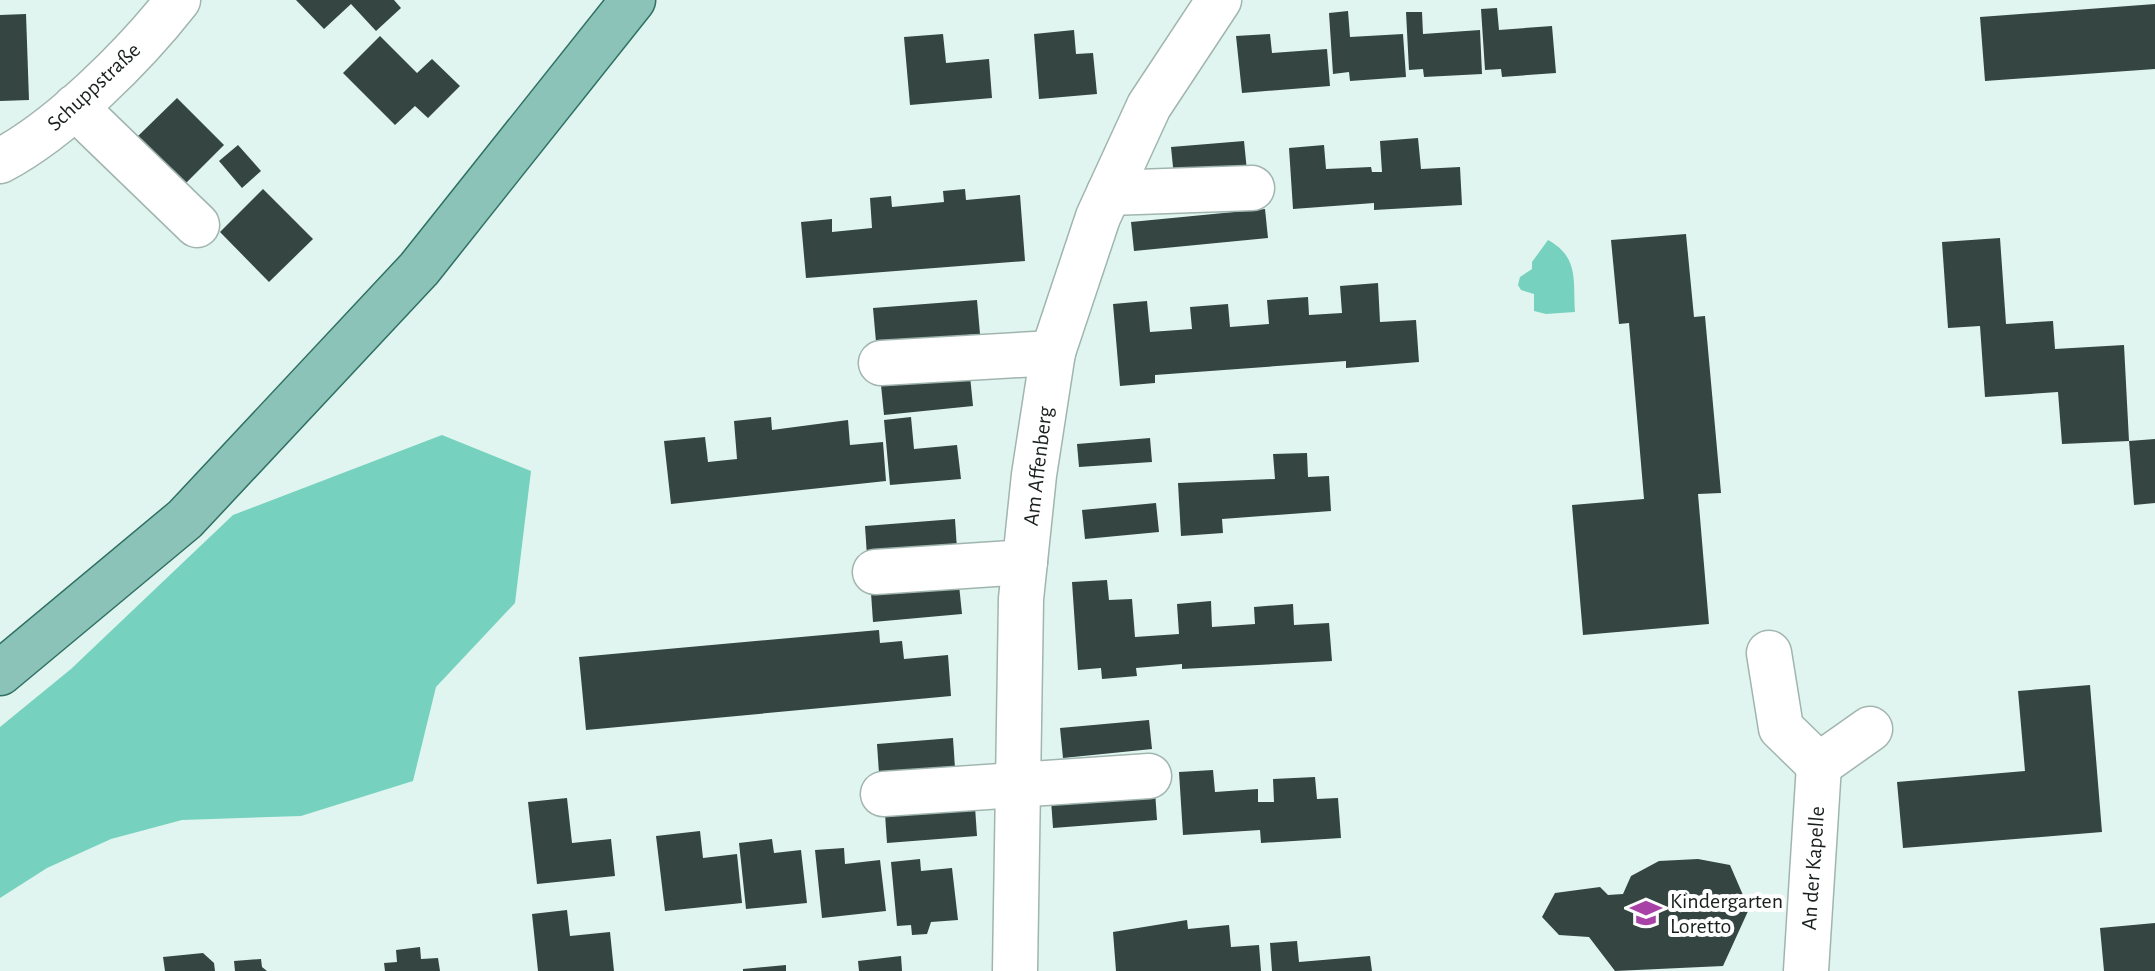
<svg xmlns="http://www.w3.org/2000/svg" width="2155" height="971" viewBox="0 0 2155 971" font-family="'Alegreya Sans',sans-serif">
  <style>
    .green { fill: #76d2be }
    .building { fill: #354541 }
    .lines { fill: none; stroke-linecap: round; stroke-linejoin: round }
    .minor-casing { stroke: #a1b5af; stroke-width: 47 }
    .major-casing { stroke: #307064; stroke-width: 47 }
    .minor { stroke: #fff; stroke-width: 44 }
    .major { stroke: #8bc3b8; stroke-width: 44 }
    .labels { text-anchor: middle; stroke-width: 8; stroke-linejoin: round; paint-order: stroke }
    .street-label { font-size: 22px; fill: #19201e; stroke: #fff }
    .poi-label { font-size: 22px; fill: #19201e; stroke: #fff; text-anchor: start }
  </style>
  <rect width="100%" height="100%" fill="#e0f5ef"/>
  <g class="green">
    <path d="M1548 240C1579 257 1573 280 1575 312L1546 314 1534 311V294L1521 290 1518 285 1520 277 1532 269V262Z"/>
    <polygon points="442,435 531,471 515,603 436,687 413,781 301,816 182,820 111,839 47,868 0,898 0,727 71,669 233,515"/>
  </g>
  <g class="building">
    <polygon points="296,0 394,0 401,8 376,31 351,4 324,29"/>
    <polygon points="2155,4 2155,69 1985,81 1980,17"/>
    <polygon points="1497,8 1499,30 1552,26 1556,73 1502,77 1501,69 1485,70 1481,9"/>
    <polygon points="1348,11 1350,37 1403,34 1406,77 1350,81 1349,72 1333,74 1329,13"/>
    <polygon points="1406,12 1422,12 1423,34 1480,30 1482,74 1424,77 1423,69 1409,70"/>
    <polygon points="26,14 29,100 0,101 0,15"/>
    <polygon points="1074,30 1076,54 1093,53 1097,94 1039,99 1034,34"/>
    <polygon points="943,34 946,63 989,59 992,98 910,105 904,37"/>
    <polygon points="1270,34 1272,53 1327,49 1330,86 1242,93 1236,36"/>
    <polygon points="380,36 417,73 432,59 460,86 428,118 415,106 395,125 343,73"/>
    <polygon points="177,98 224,145 185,184 137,137"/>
    <polygon points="1418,138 1421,169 1460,167 1462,205 1374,210 1374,203 1293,209 1289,148 1324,145 1326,169 1371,167 1372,172 1382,172 1380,141"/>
    <polygon points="1244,141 1247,171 1174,177 1171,147"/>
    <polygon points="238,145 261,171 242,188 219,161"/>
    <polygon points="263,189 313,239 269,282 220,232"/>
    <polygon points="965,189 966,200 1020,195 1025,261 806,278 801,222 832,219 832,232 872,228 870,198 891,196 892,207 944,202 943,191"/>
    <polygon points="1265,209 1268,238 1134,251 1131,222"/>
    <polygon points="1686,234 1694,317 1705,316 1721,493 1698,494 1709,624 1583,635 1572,505 1644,499 1629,323 1619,324 1611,240"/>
    <polygon points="2000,238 2006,324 2053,321 2055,349 2124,345 2129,441 2062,444 2058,392 1985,397 1980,326 1948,328 1942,242"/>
    <polygon points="1378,283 1380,322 1416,320 1419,362 1346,368 1346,361 1155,375 1155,383 1120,386 1113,304 1147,301 1150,332 1192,329 1190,307 1228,304 1230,327 1269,324 1267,300 1308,297 1309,315 1342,313 1340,286"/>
    <polygon points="977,300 980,334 876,342 873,308"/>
    <polygon points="970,376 973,406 884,415 881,385"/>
    <polygon points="771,417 772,430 848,420 850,445 883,442 886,481 671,504 664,441 705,437 708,462 737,459 734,421"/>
    <polygon points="911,417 914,449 957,445 961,479 890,485 884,420"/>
    <polygon points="1150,438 1152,462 1079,467 1077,444"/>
    <polygon points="2155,439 2155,503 2134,505 2129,441"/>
    <polygon points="1307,453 1308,477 1329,476 1331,511 1222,519 1223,533 1181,536 1178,483 1275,479 1273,454"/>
    <polygon points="1156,503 1159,532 1085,539 1082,510"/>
    <polygon points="955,519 957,549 867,556 865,526"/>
    <polygon points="1107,580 1109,600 1132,599 1135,637 1179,634 1177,604 1211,601 1212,627 1255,624 1254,607 1293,604 1294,625 1329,623 1332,661 1182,669 1182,664 1136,668 1137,676 1102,679 1101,668 1078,670 1072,582"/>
    <polygon points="959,585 962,614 873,622 871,593"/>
    <polygon points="879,630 880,643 902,641 904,659 948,655 951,696 586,730 579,657"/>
    <polygon points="2090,685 2102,832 1903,848 1897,782 2025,771 2018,691"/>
    <polygon points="1149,720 1152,749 1063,758 1060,728"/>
    <polygon points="953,738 955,768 879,773 877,744"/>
    <polygon points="1213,770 1215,792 1258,789 1258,802 1274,802 1273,779 1315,777 1317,799 1338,798 1341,838 1261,843 1260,830 1183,835 1179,772"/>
    <polygon points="1155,791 1157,820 1053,828 1051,800"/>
    <polygon points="567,798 572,843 611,839 615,876 537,884 528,802"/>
    <polygon points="975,807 977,836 887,843 885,814"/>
    <polygon points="700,831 703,858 737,854 742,903 665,911 656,836"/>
    <polygon points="772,839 774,853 801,850 807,903 746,909 739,843"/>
    <polygon points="844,848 845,864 880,860 886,911 822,918 815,850"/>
    <polygon points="920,859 921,871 952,868 958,920 931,922 927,934 912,935 911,925 897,926 891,862"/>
    <polygon points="1698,859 1730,865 1749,909 1723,966 1615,971 1589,937 1559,935 1542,917 1555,893 1600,887 1608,895 1623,894 1631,876 1659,861"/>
    <polygon points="567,910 570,936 610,932 614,971 538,971 532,914"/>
    <polygon points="1187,920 1188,929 1229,925 1231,947 1259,945 1261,971 1116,971 1113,932"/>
    <polygon points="2155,923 2155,971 2104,971 2100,928"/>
    <polygon points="1297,941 1299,962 1370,956 1372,971 1272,971 1270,943"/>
    <polygon points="420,947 421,959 438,958 440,971 385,971 384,963 397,962 396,950"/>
    <polygon points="203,953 214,963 215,971 165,971 163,957"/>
    <polygon points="901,956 902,971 859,971 858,961"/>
    <polygon points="261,959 262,967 267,971 235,971 234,961"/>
    <polygon points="786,965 786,971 743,971 743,969"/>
  </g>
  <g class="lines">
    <defs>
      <g id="minor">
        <polyline points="75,107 197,225"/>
        <path d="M0 161C61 129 135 55 178 0"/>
        <polyline points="1109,193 1252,188"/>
        <polyline points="881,363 1053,353"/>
        <polyline points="875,572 1025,562"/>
        <polyline points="1769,653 1781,728 1819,765"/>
        <polyline points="1819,765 1870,729"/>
        <polyline points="883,794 1149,776"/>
        <polyline points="1015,971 1021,599 1034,475 1053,352 1098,217 1149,106 1219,0"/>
        <polyline points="1806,971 1819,765"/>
      </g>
      <polyline id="major" points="0,673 185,519 419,269 633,0"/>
    </defs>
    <use href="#minor" class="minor-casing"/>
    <use href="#major" class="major-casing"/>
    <use href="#minor" class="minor"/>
    <use href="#major" class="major"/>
  </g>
  <defs>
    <symbol id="school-bare" viewBox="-9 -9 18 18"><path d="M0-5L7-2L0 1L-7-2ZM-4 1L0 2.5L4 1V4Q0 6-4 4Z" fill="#a842a7" stroke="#fff" stroke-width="2.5" paint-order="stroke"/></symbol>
  </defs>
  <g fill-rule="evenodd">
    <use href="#school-bare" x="1624" y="891" width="44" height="44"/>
  </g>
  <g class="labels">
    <g class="street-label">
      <text transform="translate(93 86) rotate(-43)" y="8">Schuppstraße</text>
      <text transform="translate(1037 466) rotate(-83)" y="8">Am Affenberg</text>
      <text transform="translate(1812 868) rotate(-86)" y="8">An der Kapelle</text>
    </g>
    <g class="poi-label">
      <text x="1670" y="908">Kindergarten<tspan x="1670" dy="25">Loretto</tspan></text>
    </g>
  </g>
</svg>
